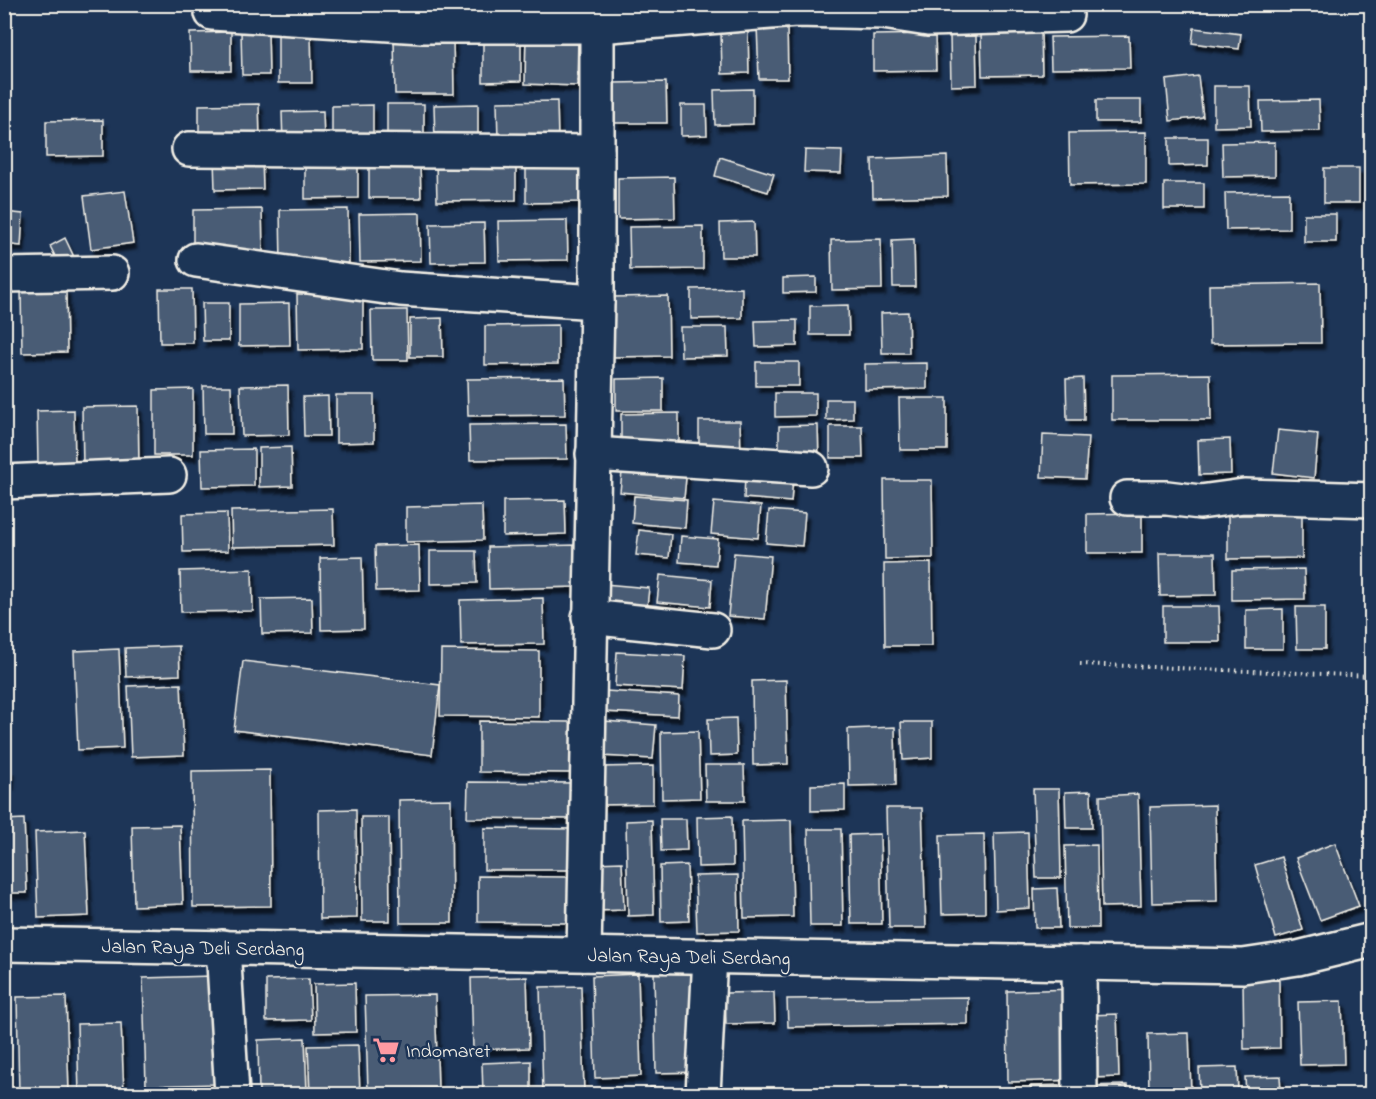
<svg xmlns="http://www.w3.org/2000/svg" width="1376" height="1099" viewBox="0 0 1376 1099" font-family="'Indie Flower',sans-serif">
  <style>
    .building { fill: #485b74; stroke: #f4f1e8; stroke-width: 1.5; filter: url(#shadow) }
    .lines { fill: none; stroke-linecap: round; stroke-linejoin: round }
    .minor-casing { stroke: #f4f1e8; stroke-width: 38 }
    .major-casing { stroke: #f4f1e8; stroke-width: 38 }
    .path { stroke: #f4f1e8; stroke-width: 4; stroke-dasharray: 1.5 4.5; stroke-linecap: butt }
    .minor { stroke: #1d3557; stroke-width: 33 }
    .major { stroke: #1d3557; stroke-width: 33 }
    .labels { text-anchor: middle; stroke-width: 5; stroke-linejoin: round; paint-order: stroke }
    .street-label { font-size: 20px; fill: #f4f1e8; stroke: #1d3557 }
    .poi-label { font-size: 20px; fill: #f4f1e8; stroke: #1d3557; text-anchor: start }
  </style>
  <defs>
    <filter id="shadow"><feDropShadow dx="3.5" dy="6" stdDeviation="1.5" flood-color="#0009"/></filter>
  </defs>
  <rect width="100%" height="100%" fill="#1d3557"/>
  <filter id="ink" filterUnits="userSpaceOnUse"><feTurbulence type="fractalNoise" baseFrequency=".0167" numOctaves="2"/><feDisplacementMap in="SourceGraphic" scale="12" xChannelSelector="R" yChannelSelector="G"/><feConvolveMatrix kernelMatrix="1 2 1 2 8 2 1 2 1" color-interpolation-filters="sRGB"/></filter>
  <g filter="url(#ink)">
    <g class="building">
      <polygon points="757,25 787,25 788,79 759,79"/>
      <polygon points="1194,28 1241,34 1239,49 1192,43"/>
      <polygon points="241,31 268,31 269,75 242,75"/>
      <polygon points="278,31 311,31 312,83 278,83"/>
      <polygon points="1041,31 1042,75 982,76 981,32"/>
      <polygon points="231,32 231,71 191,71 190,33"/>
      <polygon points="748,32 749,73 722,74 721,33"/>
      <polygon points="526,34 578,35 577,86 525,84"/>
      <polygon points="935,34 936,70 873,71 873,35"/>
      <polygon points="950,36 976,36 977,85 951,86"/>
      <polygon points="1129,36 1130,68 1051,69 1050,37"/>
      <polygon points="453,37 454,94 395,94 394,38"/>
      <polygon points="483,39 521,39 521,81 483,82"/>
      <polygon points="1198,76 1203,117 1170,121 1166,80"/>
      <polygon points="666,82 667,123 615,123 614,83"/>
      <polygon points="1214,86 1250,86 1251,126 1214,127"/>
      <polygon points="753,89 753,124 715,125 714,90"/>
      <rect x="1096" y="100" width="45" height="22"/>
      <polygon points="1319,100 1320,131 1261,132 1260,101"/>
      <polygon points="557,101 558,140 498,141 497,102"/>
      <polygon points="259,104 260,140 199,141 199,105"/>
      <polygon points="387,104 424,104 424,140 387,141"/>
      <polygon points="478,104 478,142 435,142 434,105"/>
      <polygon points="373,105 373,143 332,143 332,106"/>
      <polygon points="681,105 706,105 707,135 681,136"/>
      <polygon points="323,111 324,143 283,144 282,112"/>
      <polygon points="103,120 103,156 46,157 46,121"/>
      <polygon points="1146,132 1146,184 1070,185 1069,133"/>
      <polygon points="1169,138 1208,138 1208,165 1169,166"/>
      <polygon points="1275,142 1275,176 1223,177 1222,143"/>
      <polygon points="805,150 842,151 841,173 804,172"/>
      <polygon points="358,154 358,198 305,199 305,155"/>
      <polygon points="947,156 948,196 873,198 872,159"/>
      <polygon points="720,157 774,174 768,192 715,176"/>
      <polygon points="214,159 262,159 263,189 215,190"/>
      <polygon points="584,160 584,202 526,203 526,161"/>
      <polygon points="516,161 516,200 437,201 436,163"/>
      <polygon points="420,164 421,198 369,198 369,165"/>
      <rect x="1324" y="168" width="35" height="35"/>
      <polygon points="674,177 675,218 618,219 618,178"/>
      <rect x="1164" y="183" width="40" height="26"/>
      <polygon points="125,191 133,243 91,249 84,196"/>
      <polygon points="1289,192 1289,229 1226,230 1225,193"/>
      <polygon points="262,209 263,253 193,254 193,210"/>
      <polygon points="348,209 349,263 281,264 280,210"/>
      <polygon points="4,212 23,214 21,246 4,244"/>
      <polygon points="420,213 421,261 360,262 359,214"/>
      <rect x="1304" y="214" width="32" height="28"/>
      <polygon points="567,220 568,260 499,261 498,221"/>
      <polygon points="754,222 755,257 721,257 720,223"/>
      <polygon points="484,223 485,262 431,263 430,224"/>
      <polygon points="703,226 703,269 630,270 629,227"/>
      <polygon points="65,238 74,257 59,264 50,246"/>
      <polygon points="881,239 882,289 832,290 831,240"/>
      <polygon points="914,239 915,287 893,287 892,240"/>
      <polygon points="816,277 816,292 783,293 783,278"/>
      <polygon points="1320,283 1321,343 1210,344 1209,285"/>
      <polygon points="742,288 742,318 691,319 691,289"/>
      <polygon points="21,289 66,289 67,352 22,353"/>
      <polygon points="159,289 192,289 193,343 160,343"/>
      <polygon points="297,294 363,294 363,349 298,350"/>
      <polygon points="668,296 669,356 613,357 612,297"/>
      <polygon points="202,303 229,303 229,341 203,341"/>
      <polygon points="289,303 290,345 239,346 239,304"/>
      <polygon points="848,305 849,335 810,335 810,306"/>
      <polygon points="371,310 407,310 408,360 372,360"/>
      <polygon points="908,312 909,353 882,353 881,313"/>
      <polygon points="442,318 443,357 410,357 410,319"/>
      <polygon points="797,320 797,346 756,347 755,321"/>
      <polygon points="558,325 558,364 485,365 485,326"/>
      <polygon points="680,327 727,327 728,356 681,357"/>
      <rect x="756" y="362" width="43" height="24"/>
      <polygon points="927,363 927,389 865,390 865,364"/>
      <polygon points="1210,374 1211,420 1112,420 1112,375"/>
      <polygon points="564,378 565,415 468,416 467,379"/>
      <polygon points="663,378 663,411 616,411 616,379"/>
      <polygon points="1083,378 1084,420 1067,420 1066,379"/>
      <polygon points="288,385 289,435 242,436 240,386"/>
      <polygon points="203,386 231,386 232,434 204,434"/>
      <polygon points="193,389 193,455 154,455 154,390"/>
      <polygon points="775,393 816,393 816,416 775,417"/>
      <polygon points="336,395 374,395 374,442 336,443"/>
      <polygon points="328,396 329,436 304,436 303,397"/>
      <polygon points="899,398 947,398 947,450 900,450"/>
      <polygon points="826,399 853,399 853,419 826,420"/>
      <polygon points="138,406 139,467 83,468 82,407"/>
      <polygon points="74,410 75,465 38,465 37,411"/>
      <polygon points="679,413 679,447 621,448 621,414"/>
      <polygon points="699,421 740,421 741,457 699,457"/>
      <polygon points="566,424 567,459 470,460 469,425"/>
      <polygon points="818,425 819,462 779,462 779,426"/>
      <polygon points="830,426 862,426 863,458 830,458"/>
      <polygon points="1278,430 1318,434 1314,478 1273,473"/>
      <polygon points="1043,435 1088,437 1085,479 1041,477"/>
      <polygon points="1230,439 1231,474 1199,475 1198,440"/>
      <polygon points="291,447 292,486 259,487 259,448"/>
      <polygon points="254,449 254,486 202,487 201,450"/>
      <polygon points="623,462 687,468 684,498 620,492"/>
      <polygon points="745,475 793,479 791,502 744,498"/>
      <polygon points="884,480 932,480 933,558 885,559"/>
      <polygon points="634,496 687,500 685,528 632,523"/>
      <polygon points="565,500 566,534 503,536 503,501"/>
      <polygon points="714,502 761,506 758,538 711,534"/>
      <polygon points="482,505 483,540 406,542 406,507"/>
      <polygon points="333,509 334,545 232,547 231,511"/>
      <polygon points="769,510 805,513 802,546 766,543"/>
      <polygon points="227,513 228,551 183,552 182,514"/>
      <polygon points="1142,513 1142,553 1087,553 1087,514"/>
      <polygon points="1228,515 1302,515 1302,558 1228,559"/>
      <polygon points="639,530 671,534 669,558 636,555"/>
      <polygon points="681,536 718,539 716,565 679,562"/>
      <polygon points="419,545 420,590 376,591 375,546"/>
      <polygon points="577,545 578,587 489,589 488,547"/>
      <polygon points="430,551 476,551 477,583 430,584"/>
      <polygon points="734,553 771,556 765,619 728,616"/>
      <polygon points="1159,553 1215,553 1216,595 1160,596"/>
      <polygon points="362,557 364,629 321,630 320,558"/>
      <polygon points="931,563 932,646 885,646 884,564"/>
      <polygon points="252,569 253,611 181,612 180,571"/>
      <polygon points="1304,569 1305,599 1232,600 1232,570"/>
      <polygon points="660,575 712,580 710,607 657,602"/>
      <polygon points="604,584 649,588 646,616 601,611"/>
      <polygon points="312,598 313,633 262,634 261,599"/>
      <polygon points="543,598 544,644 461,645 460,600"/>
      <polygon points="1163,606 1219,606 1220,642 1163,642"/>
      <polygon points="1296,607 1325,607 1325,649 1297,649"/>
      <polygon points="1283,609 1283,649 1246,649 1246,610"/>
      <polygon points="179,646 180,675 126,677 125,648"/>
      <polygon points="119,649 123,748 78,750 74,651"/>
      <polygon points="441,650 539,651 539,717 440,716"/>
      <polygon points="617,652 685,656 683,690 615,686"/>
      <polygon points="243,661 440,685 432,755 234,730"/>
      <polygon points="786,680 788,764 753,765 752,681"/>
      <polygon points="181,684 184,755 131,757 128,686"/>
      <polygon points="606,691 679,696 678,716 605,712"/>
      <polygon points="736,718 737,755 709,756 708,719"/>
      <polygon points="479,721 571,722 570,773 479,772"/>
      <polygon points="604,721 656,725 653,759 602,756"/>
      <polygon points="901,722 932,722 932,758 903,760"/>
      <polygon points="895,727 896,785 849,786 848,729"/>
      <polygon points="698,731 700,798 662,799 661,732"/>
      <polygon points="705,765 744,765 745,801 706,801"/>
      <polygon points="653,766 653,804 600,805 599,767"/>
      <polygon points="4,769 11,770 10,784 4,783"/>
      <polygon points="270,770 271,906 193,907 192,771"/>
      <polygon points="468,782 576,783 576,819 467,818"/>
      <polygon points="845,784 845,810 811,811 811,785"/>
      <polygon points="1033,789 1059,789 1061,878 1036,878"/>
      <polygon points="1091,791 1092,828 1066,828 1065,792"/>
      <polygon points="1138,794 1141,906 1102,907 1100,796"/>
      <polygon points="451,799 452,923 400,923 399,800"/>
      <polygon points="1215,805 1217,901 1152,903 1150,807"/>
      <polygon points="886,808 922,808 926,928 889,928"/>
      <polygon points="356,809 357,918 320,919 319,810"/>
      <polygon points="732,816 733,866 698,867 697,817"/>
      <polygon points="361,817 389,817 390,921 362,921"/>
      <polygon points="24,819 27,893 4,893 4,820"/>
      <polygon points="660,819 686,819 687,850 661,851"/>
      <polygon points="652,820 654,915 628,916 626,821"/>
      <polygon points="791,820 793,917 744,918 742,821"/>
      <polygon points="180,825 183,904 134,906 132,826"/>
      <polygon points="484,828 576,829 576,870 484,870"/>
      <polygon points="808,829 841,829 843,926 810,926"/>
      <polygon points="85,830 89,916 38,918 35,832"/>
      <polygon points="1028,832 1030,908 996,910 994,833"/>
      <polygon points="880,834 882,924 851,924 849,835"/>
      <polygon points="984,834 985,913 942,914 940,835"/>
      <polygon points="1335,843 1359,906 1320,920 1296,858"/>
      <polygon points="1097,845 1098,928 1067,928 1065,846"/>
      <polygon points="1281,857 1303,930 1276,938 1255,865"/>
      <polygon points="622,862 624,910 595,911 594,863"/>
      <polygon points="687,865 689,921 661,922 660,866"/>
      <polygon points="738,875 739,931 697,932 695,876"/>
      <polygon points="478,876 569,877 568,923 478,922"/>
      <polygon points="1057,888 1059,928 1035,928 1034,889"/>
      <polygon points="696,971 699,1072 656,1073 654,972"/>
      <polygon points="638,974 641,1076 595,1078 592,976"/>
      <polygon points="212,976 215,1084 146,1086 143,978"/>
      <polygon points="527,977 529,1048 473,1050 471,978"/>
      <polygon points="309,979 311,1020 266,1021 266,980"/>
      <polygon points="1279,980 1280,1048 1244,1049 1243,981"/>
      <polygon points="355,983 356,1032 315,1033 314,984"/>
      <polygon points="581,986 584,1094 543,1094 540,987"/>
      <polygon points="1076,989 1078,1080 1008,1082 1007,991"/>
      <polygon points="774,992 775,1023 726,1024 725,993"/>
      <polygon points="435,995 438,1088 368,1090 365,996"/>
      <polygon points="66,996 69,1094 19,1094 17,997"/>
      <polygon points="968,997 968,1024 788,1027 787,999"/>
      <polygon points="1342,1001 1344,1064 1300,1065 1298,1002"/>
      <polygon points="1117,1014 1119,1077 1090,1078 1089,1015"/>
      <polygon points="121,1023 124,1094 79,1094 77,1024"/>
      <polygon points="1189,1033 1191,1094 1149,1094 1148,1034"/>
      <polygon points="305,1038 307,1094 259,1094 258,1040"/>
      <polygon points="9,1043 10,1094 4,1094 4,1044"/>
      <polygon points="358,1045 360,1094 310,1094 308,1046"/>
      <polygon points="531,1061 531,1094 483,1094 482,1063"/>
      <polygon points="1237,1067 1238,1094 1200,1094 1199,1068"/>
      <polygon points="1280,1076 1281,1094 1246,1094 1245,1077"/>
      <polygon points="1073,1085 1074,1094 1031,1094 1031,1086"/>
      <polygon points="1127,1085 1127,1094 1090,1094 1090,1086"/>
      <polygon points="650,1087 692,1088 692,1094 650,1094"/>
    </g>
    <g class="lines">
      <defs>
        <g id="minor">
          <polyline points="212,13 422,26 598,26 796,10 883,12 928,19 1066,15"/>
          <polyline points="189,149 597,152"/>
          <polyline points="196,260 400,289 597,302"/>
          <polyline points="4,275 112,273"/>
          <polyline points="593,454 811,468"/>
          <polyline points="4,482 169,475"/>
          <polyline points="1127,498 1167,498 1200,502 1244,496 1372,500"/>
          <polyline points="589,617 713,630"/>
          <polyline points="223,947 232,1094"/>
          <polyline points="584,954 597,302 597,4"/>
          <polyline points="1079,963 1080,1094"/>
          <polyline points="703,1094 710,956"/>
        </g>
        <polyline id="major" points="4,944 1243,966 1298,958 1372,940"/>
      </defs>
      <use href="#minor" class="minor-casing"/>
      <use href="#major" class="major-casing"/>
      <polyline class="path" points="1080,664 1372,676"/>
      <use href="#minor" class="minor"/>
      <use href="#major" class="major"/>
    </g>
  </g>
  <defs>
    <symbol id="supermarket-bare" viewBox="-9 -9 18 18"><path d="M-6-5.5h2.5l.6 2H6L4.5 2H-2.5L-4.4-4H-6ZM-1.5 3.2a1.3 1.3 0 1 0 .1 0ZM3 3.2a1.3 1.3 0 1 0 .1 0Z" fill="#ff9aa2" stroke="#1d3557" stroke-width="2.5" paint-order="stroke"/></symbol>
  </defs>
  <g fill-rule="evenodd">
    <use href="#supermarket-bare" x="367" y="1031" width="38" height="38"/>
  </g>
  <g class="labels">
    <g class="street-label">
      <text transform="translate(203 947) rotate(1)" y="7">Jalan Raya Deli Serdang</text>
      <text transform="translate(689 956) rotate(1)" y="7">Jalan Raya Deli Serdang</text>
    </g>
    <g class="poi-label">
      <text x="406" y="1057">Indomaret</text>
    </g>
  </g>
  <rect width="1376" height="1099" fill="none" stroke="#1d3557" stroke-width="24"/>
  <rect x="12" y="12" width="1352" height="1075" fill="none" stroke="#f4f1e8" stroke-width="2" filter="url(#ink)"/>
</svg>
